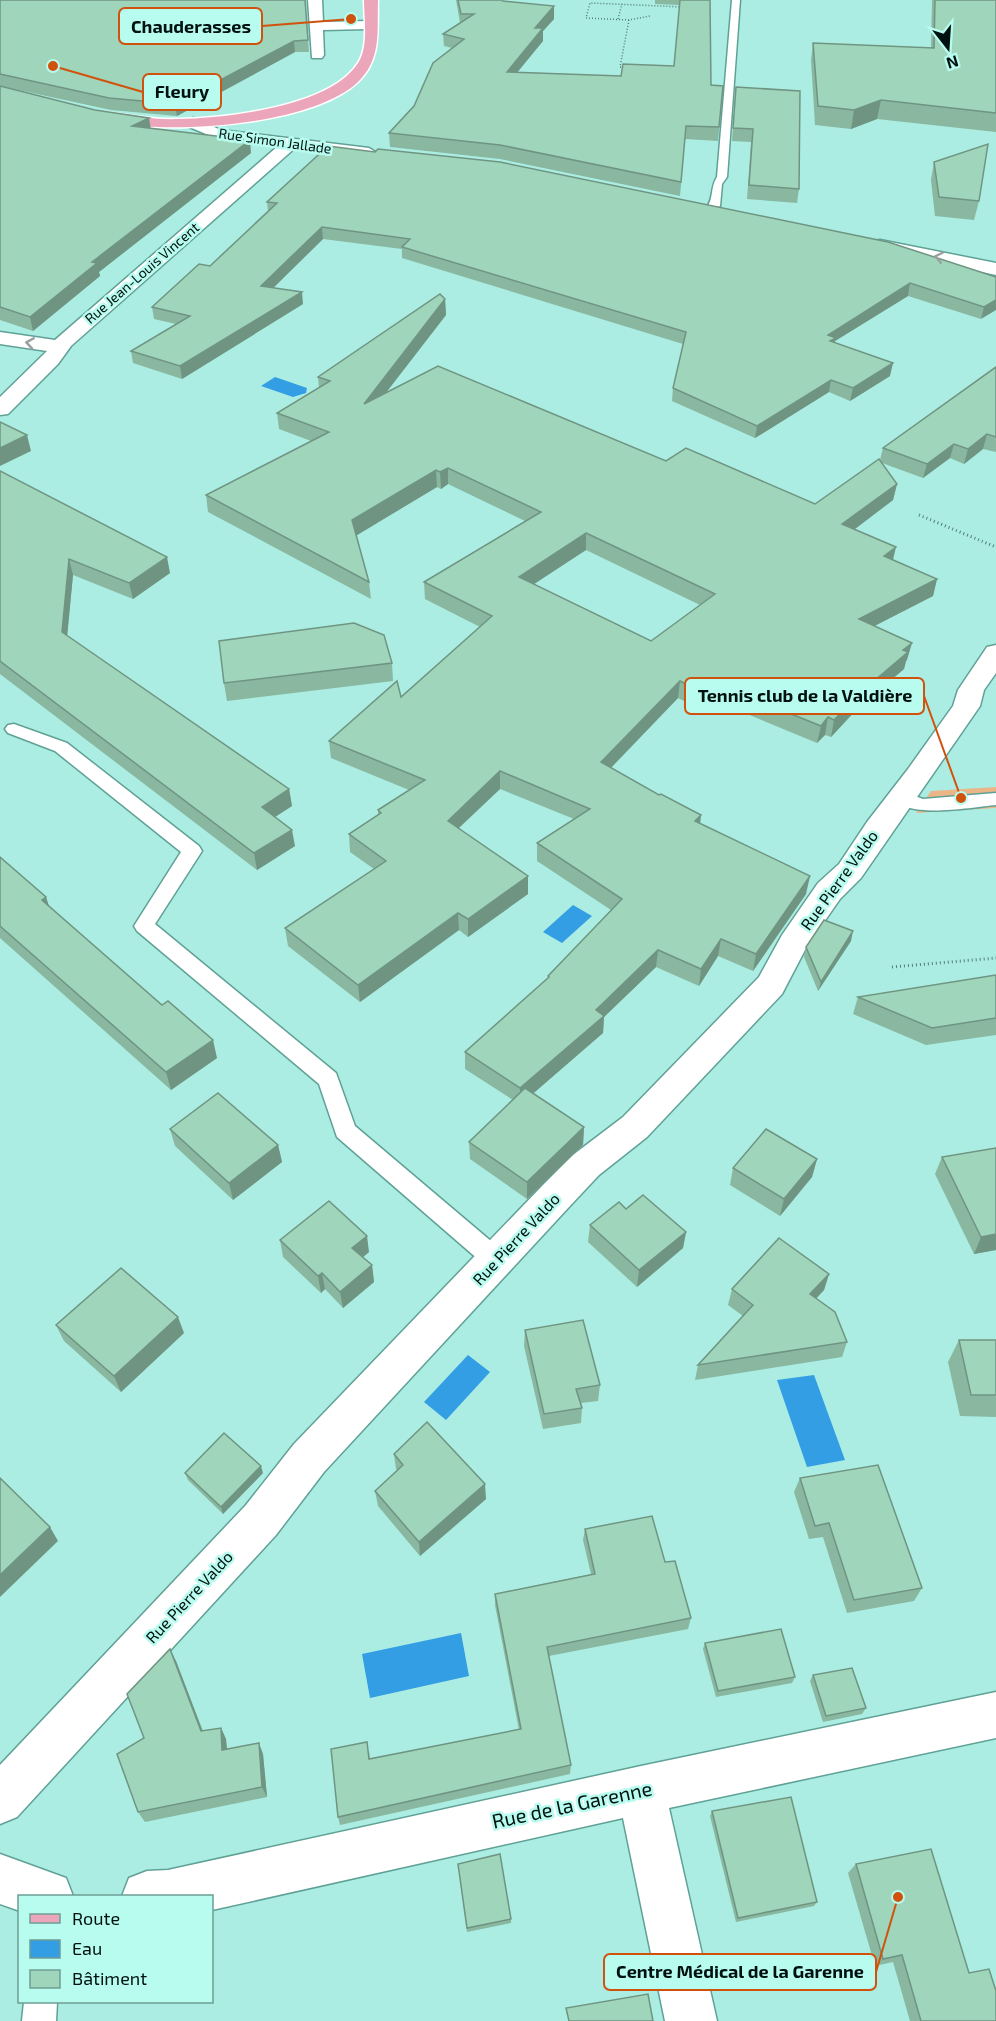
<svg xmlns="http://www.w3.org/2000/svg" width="996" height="2021" viewBox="0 0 996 2021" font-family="'Exo 2',sans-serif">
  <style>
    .green { fill: #ebb687 }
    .water { fill: #349ee4 }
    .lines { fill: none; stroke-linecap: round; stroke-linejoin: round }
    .service-casing { stroke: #60a196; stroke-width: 3 }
    .minor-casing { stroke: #60a196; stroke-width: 3 }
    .primary-casing { stroke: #fff; stroke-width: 3 }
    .path-far1 { stroke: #557e78; stroke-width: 1.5; stroke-dasharray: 1 2; stroke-linecap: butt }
    .path { stroke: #557e78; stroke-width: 3; stroke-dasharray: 1 3; stroke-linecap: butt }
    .service { fill: #fff; fill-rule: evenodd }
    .minor { fill: #fff; fill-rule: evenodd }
    .primary { fill: #eca6bb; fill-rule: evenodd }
    .wall { fill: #89b7a0; fill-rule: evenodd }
    .shaded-wall { fill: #6f9582 }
    .building { fill: #9fd5ba; stroke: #6f9582; stroke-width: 1.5; fill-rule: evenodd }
    .oneway { stroke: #99a09f }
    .labels { text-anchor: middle; stroke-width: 5; stroke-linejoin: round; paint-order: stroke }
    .far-street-label { font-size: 14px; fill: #00120f; stroke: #b8fbef }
    .street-label { font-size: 16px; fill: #00120f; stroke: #b8fbef }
    .near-street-label { font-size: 20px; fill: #00120f; stroke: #b8fbef }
    .leader { fill: none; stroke: #d1520c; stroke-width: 2 }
    .callout-dot { fill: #d1520c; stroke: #b8fbef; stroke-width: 2 }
    .callout { fill: #b8fbef; stroke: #d1520c; stroke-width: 2 }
    .callout-label { font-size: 18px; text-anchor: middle; font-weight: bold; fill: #00120f }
  </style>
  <rect width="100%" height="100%" fill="#abede2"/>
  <polygon class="green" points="996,787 996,808 916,813 931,791"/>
  <g class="water">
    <polygon points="275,377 307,388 306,393 293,397 261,386"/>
    <polygon points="573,905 592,916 562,943 543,932"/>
    <polygon points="468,1355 490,1372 446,1420 424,1402"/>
    <polygon points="814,1375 845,1460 807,1467 777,1380"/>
    <polygon points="461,1633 469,1676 370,1698 362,1654"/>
  </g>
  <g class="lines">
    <defs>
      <g id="service">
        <path d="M732 0H740L727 177 722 184 720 206 712 211 706 208C714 200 710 187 717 177Z"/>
        <polygon points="14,724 67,743 199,846 202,851 155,924 336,1073 355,1126 505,1253 508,1260 505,1267 496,1270 487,1267 337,1137 319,1084 137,931 134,926 181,852 55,751 8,733 5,729 8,725"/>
        <path d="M901 791 923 799 996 793V805C972 807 906 820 892 797Z"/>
        <polygon points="24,2002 57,2002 56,2021 22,2021"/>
      </g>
      <g id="minor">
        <polygon points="308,0 322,0 323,22 369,21 376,25 369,29 323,30 324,55 322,58 312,58"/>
        <polygon points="193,118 221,130 369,148 377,153 369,158 295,148 71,346 58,364 8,414 0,415 0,397 47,351 0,344 0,332 55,340 278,146 218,139 187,126 185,123"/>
        <polygon points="880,240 996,263 996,275 874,249 871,245 874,241"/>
        <polygon points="996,645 996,673 984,690 980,706 861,878 840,899 806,948 782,994 647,1137 599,1175 569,1207 324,1472 276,1535 17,1817 0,1824 0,1765 246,1505 294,1444 543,1185 573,1155 623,1117 759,977 782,935 818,883 839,864 867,822 908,769 953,706 958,690 987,647"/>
        <polygon points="996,1692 996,1738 669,1808 717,2021 665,2021 623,1818 212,1910 212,1896 122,1896 129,1878 147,1871 168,1870 641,1766"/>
        <polygon points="0,1854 66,1878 73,1896 20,1896 20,1911 0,1904"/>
      </g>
      <path id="primary" d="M364 0H378C377 30 382 59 358 82 313 124 186 132 127 125 118 123 103 124 97 117L105 112C129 115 154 120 178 119 226 118 330 107 358 63 369 46 364 19 364 0Z"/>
    </defs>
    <use href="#service" class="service-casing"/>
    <use href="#minor" class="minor-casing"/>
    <use href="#primary" class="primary-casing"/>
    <g class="path-far1">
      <polyline points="618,19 622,4"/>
      <polyline points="629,20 586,18 590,3 684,7"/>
      <polyline points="627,68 620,67 629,20 650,16"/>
    </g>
    <g class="path">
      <polyline points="919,515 996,547"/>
      <polyline points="892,967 996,958"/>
    </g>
    <use href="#service" class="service"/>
    <use href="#minor" class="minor"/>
    <use href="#primary" class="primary"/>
  </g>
  <g class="wall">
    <polygon points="0,0 305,0 309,52 295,52 177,116 111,110 0,86"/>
    <polygon points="456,0 502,0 503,1 554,6 554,19 543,31 543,41 517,72 621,76 674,66 680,5 655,4 655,0 710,0 711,85 723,86 718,141 685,139 680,196 500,159 390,147 389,133 414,106 452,48 444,46 443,34 460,23"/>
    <polygon points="932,0 996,0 996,132 877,119 851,129 815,125 811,60 813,43 931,48"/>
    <polygon points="0,86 150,129 251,153 99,272 100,276 33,331 0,320"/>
    <polygon points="735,100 799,189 797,203 747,199 751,142 732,141"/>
    <polygon points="934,162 979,201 974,220 935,216 931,180"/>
    <polygon points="267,202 996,277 981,319 908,296 835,341 835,343 890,376 850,401 829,392 755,438 672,401 673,388 683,344 402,258 402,249 323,239 273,288 303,304 182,379 133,363 131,351 176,324 154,319 152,307 210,266 268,211"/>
    <path d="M445 299 446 315 386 392 666 461 815 504 880 460 883 448 996 367V452L983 449 964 464 950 458 923 478 882 463 897 484 893 500 855 529 893 560 937 579 933 596 874 626 907 660 906 661 904 669 857 709 831 737 825 735 817 743 735 709 728 715 700 701 694 706 678 698 611 768 659 795 701 815 700 823 806 894 753 971 718 956 699 986 656 967 604 1017 603 1033 533 1093 584 1127 583 1145 527 1199 470 1159 469 1142 513 1100 465 1069V1052L548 979V976L611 910 537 861V843L574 819 500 789 459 828 528 894 468 937 459 930 360 1002 288 946 285 928 374 869 350 852 349 834 378 815V810L409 790 331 758 329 741 401 697 480 627 425 599 424 582 525 521 448 484 441 489 437 487 356 535 369 582 371 599 208 512 206 495 311 441 279 429 277 413 319 388 318 377ZM586 550 700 605 651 641 533 584Z"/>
    <polygon points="0,471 170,573 133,599 73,575 67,636 289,789 292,806 275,817 295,846 257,870 0,674"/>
    <polygon points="392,663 393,681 227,701 224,683"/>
    <polygon points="0,857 46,897 49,906 217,1058 171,1090 0,938"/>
    <polygon points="851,941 818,991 804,957 806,947"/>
    <polygon points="996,975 996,1035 926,1045 853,1014 858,997"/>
    <polygon points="170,1129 278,1145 282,1162 233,1200 175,1146"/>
    <polygon points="996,1148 996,1250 974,1254 935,1174 942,1157"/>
    <polygon points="817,1159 812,1177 780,1216 730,1185 733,1168"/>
    <polygon points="626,1209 686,1232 683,1248 637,1287 588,1242 590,1225"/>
    <polygon points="280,1240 369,1252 363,1257 372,1265 374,1282 343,1308 325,1289 321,1293 283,1257"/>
    <polygon points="829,1274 824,1290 816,1299 847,1342 842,1357 695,1380 698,1365 743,1316 728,1305 732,1289"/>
    <polygon points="56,1325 184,1333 121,1392 64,1341"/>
    <polygon points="525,1330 600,1385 598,1401 581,1403 582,1408 581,1423 543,1429 524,1346"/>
    <polygon points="959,1340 996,1340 996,1417 960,1416 948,1362"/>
    <polygon points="394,1454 486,1499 420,1556 378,1506 375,1491 397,1470 396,1469"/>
    <polygon points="185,1473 263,1473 223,1514 188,1480"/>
    <polygon points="800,1478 922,1588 914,1601 847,1613 823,1537 809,1539 794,1492"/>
    <polygon points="585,1529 665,1562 691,1618 688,1629 549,1656 571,1765 570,1774 340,1825 338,1817 369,1751 370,1759 519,1730 495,1605 495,1594 591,1574 583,1540"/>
    <polygon points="705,1643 795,1677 792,1683 716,1697 703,1649"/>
    <polygon points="176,1661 203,1731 221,1728 226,1739 227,1749 263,1754 267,1797 145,1822 138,1812 144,1738"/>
    <polygon points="813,1675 866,1708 862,1714 823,1722 810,1681"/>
    <polygon points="712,1811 817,1902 814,1906 736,1922 710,1816"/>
    <polygon points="458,1864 511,1919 511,1923 467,1932"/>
    <polygon points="856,1864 996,2021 910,2021 893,1962 875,1966 848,1873"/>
  </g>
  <g class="shaded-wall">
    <polygon points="554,6 554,19 543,31 543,41 507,85 507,72 535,28"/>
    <polygon points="294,41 295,52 177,116 175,104"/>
    <polygon points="881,100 877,119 851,129 854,110"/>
    <polygon points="149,118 151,130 132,126"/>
    <polygon points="250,140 251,153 99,272 100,276 33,331 30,317 92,262"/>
    <polygon points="322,227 323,239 263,298 261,286"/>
    <polygon points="910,283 908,296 835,341 834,350 828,335"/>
    <polygon points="302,292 303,304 182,379 180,366"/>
    <polygon points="445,299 446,315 365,420 364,404"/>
    <polygon points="996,300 996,310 981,319 984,307"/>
    <polygon points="893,363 890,376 850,401 853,388"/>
    <polygon points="831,380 829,392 755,438 757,426"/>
    <polygon points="987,434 983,449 964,464 968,449"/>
    <polygon points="27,435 31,451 0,466 0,448"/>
    <polygon points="954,444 950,458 923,478 927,464"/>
    <polygon points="448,468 448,484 441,489 440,472"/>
    <polygon points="436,470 437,487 354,537 352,520"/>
    <polygon points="897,484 893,500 839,541 842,524"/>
    <polygon points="586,533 586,550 519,594 519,577"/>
    <polygon points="896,547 892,564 884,556"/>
    <polygon points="167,557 170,573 133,599 129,583"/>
    <polygon points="69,559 73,575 66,648 62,632"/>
    <polygon points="937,579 933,596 855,636 859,619"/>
    <polygon points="912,643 907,660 906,661 904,669 857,709 831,737 834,720 861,692 903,650"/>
    <polygon points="680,681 678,698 600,779 601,762"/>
    <polygon points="702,684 700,701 694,706 696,689"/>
    <polygon points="737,692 735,709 728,715 730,697"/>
    <polygon points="828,717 825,735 817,743 821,726"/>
    <polygon points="500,771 500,789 448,838 448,821"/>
    <polygon points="289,789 292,806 264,824 262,807"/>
    <polygon points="701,815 699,832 695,821"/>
    <polygon points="292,830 295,846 257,870 254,853"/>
    <polygon points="528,876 528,894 468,937 468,919"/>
    <polygon points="810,876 806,894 753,971 756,954"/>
    <polygon points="46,897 52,916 42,900"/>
    <polygon points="458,913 459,930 360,1002 358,985"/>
    <polygon points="853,931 851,941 818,991 821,982"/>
    <polygon points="721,939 718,956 699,986 701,969"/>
    <polygon points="658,950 656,967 604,1017 603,1033 520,1105 520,1088 596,1010"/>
    <polygon points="213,1040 217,1058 171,1090 166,1072"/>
    <polygon points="584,1127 583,1145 527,1199 527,1182"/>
    <polygon points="278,1145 282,1162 233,1200 229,1183"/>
    <polygon points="817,1159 812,1177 780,1216 784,1199"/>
    <polygon points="686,1232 683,1248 637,1287 639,1270"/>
    <polygon points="996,1234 996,1250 974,1254 981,1237"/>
    <polygon points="367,1236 369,1252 355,1264 352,1248"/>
    <polygon points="372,1265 374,1282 343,1308 340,1292"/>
    <polygon points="322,1273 325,1289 321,1293 318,1276"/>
    <polygon points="829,1274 824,1290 805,1310 810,1294"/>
    <polygon points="178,1317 184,1333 121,1392 114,1376"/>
    <polygon points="261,1466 263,1473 223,1514 221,1507"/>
    <polygon points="485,1484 486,1499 420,1556 419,1542"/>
    <polygon points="50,1527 58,1541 0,1597 0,1575"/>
    <polygon points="170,1649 176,1661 207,1743 201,1731"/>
    <polygon points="221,1728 226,1739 228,1761 222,1750"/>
    <polygon points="259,1743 263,1754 267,1797 262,1787"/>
  </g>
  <g class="building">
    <polygon points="0,0 305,0 308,40 294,41 175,104 109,98 0,74"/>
    <polygon points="458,0 502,0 503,1 554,6 535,28 543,28 507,72 621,76 623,64 674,66 680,0 710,0 711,85 723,86 719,127 686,126 681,182 500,145 389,133 414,106 433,63 464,39 443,34 474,14 461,14"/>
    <polygon points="935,0 996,0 996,113 881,100 854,110 818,106 813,43 934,48"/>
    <polygon points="0,86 95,110 149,118 132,126 250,140 92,262 97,263 30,317 0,307"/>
    <polygon points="736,87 800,91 799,189 749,185 753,129 733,128"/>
    <polygon points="988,144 979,201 939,197 934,162"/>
    <polygon points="328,146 375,152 378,149 500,162 888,242 996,277 996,300 984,307 910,283 828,335 836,338 830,341 893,363 853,388 831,380 757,426 673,388 686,332 402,247 410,239 322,227 261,286 302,292 180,366 131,351 190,316 152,307 199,264 210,266 277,203 267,202"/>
    <path d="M440 294 445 299 364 404 438 366 666 461 686 448 815 504 879 459 897 484 842 524 896 547 884 556 937 579 859 619 912 643 903 650 908 652 861 692 834 720 828 717 821 726 737 692 730 697 702 684 696 689 680 681 601 762 659 795 661 794 701 815 695 821 810 876 756 954 721 939 701 969 658 950 596 1010 604 1016 520 1088 465 1052 549 977 548 976 622 899 537 843 590 809 500 771 448 821 528 876 468 919 458 913 358 985 285 928 386 861 349 834 381 813 378 810 425 780 329 741 397 681 401 697 492 616 424 582 541 512 448 468 440 472 436 470 352 520 369 582 206 495 329 432 277 413 330 381 318 377ZM586 533 715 594 651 641 519 577Z"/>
    <polygon points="996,367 996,437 987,434 968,449 954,444 927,464 883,448"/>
    <polygon points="0,422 27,435 0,448"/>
    <polygon points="0,471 167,557 129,583 69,559 62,632 289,789 262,807 292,830 254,853 0,661"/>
    <polygon points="354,623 384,635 392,663 224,683 219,641"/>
    <polygon points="0,857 46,897 42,900 162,1005 168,1001 213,1040 166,1072 0,926"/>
    <polygon points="824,920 853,931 821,982 806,947"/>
    <polygon points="996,975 996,1018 932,1028 858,997"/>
    <polygon points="525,1088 584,1127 527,1182 469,1142"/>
    <polygon points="218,1093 278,1145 229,1183 170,1129"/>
    <polygon points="766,1129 817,1159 784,1199 733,1168"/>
    <polygon points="996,1148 996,1234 981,1237 942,1157"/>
    <polygon points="643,1195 686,1232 639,1270 590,1225 619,1202 626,1209"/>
    <polygon points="329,1201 367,1236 352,1248 372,1265 340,1292 322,1273 318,1276 280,1240"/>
    <polygon points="779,1238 829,1274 810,1294 835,1312 847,1342 698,1365 753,1305 732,1289"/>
    <polygon points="121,1268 178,1317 114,1376 56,1325"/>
    <polygon points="583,1320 600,1385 576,1389 582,1408 544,1414 525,1330"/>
    <polygon points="959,1340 996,1340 996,1395 971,1395"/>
    <polygon points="427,1422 485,1484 419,1542 375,1491 403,1465 394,1454"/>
    <polygon points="224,1433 261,1466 221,1507 185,1473"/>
    <polygon points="878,1465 922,1588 854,1600 829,1523 815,1526 800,1478"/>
    <polygon points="0,1478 50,1527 0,1575"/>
    <polygon points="652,1516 665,1562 675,1561 691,1618 547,1647 571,1765 338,1817 331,1749 367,1742 369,1759 521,1729 495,1594 595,1574 585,1529"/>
    <polygon points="781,1629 795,1677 718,1691 705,1643"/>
    <polygon points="170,1649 201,1731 221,1728 222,1750 259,1743 262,1787 138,1812 117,1754 144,1738 127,1694"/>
    <polygon points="852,1668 866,1708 826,1716 813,1675"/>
    <polygon points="791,1797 817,1902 738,1918 712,1811"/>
    <polygon points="931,1849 969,1973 989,1969 996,1991 996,2021 921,2021 902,1955 883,1959 856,1864"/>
    <polygon points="500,1854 511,1919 467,1928 458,1864"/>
    <polygon points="648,1994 653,2021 569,2021 566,2008"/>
  </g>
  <defs><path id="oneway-chevron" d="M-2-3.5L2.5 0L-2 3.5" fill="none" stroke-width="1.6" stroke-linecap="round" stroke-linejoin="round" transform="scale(1.5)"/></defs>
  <g class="oneway">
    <use href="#oneway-chevron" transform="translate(939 257) rotate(-168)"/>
    <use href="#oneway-chevron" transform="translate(30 343) rotate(-171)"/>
  </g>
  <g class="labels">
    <g class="far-street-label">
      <text transform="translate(275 141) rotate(8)" y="5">Rue Simon Jallade</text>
      <text transform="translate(142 273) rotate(-41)" y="5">Rue Jean-Louis Vincent</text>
    </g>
    <g class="street-label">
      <text transform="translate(839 880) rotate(-54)" y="6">Rue Pierre Valdo</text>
      <text transform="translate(516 1239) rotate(-47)" y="6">Rue Pierre Valdo</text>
      <text transform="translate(189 1597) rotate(-47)" y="6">Rue Pierre Valdo</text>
    </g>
    <g class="near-street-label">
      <text transform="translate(572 1805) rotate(-12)" y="7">Rue de la Garenne</text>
    </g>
  </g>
  <path class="leader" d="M351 19L262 26M53 66L143 92M961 798L924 696M898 1897L876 1972"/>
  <g class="callout-dot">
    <circle cx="351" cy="19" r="6"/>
    <circle cx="53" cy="66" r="6"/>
    <circle cx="961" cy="798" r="6"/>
    <circle cx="898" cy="1897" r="6"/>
  </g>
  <g class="callout">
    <rect x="119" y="8" width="143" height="36" rx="6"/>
    <rect x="143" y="74" width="78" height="36" rx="6"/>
    <rect x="685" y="678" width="239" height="36" rx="6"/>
    <rect x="604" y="1954" width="272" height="36" rx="6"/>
  </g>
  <g class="callout-label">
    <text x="191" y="33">Chauderasses</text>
    <text x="182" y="98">Fleury</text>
    <text x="805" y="702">Tennis club de la Valdière</text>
    <text x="740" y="1978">Centre Médical de la Garenne</text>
  </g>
  <rect x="18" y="1895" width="195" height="108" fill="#b8fbef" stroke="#6e9e95" stroke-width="1.5"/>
  <rect x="30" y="1914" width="30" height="9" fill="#eca6bb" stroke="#6e9e95" stroke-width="1.5"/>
  <text x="72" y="1925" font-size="18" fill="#00120f">Route</text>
  <rect x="30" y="1940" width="30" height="18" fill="#349ee4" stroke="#6e9e95" stroke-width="1.5"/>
  <text x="72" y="1955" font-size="18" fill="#00120f">Eau</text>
  <rect x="30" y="1970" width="30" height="18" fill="#9fd5ba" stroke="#6e9e95" stroke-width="1.5"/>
  <text x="72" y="1985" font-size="18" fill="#00120f">Bâtiment</text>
  <g transform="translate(948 48) rotate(163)" stroke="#b8fbef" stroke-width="4.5" paint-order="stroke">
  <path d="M0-4.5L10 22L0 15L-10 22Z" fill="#00120f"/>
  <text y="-9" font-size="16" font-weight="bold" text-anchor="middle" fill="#00120f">N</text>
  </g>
</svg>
